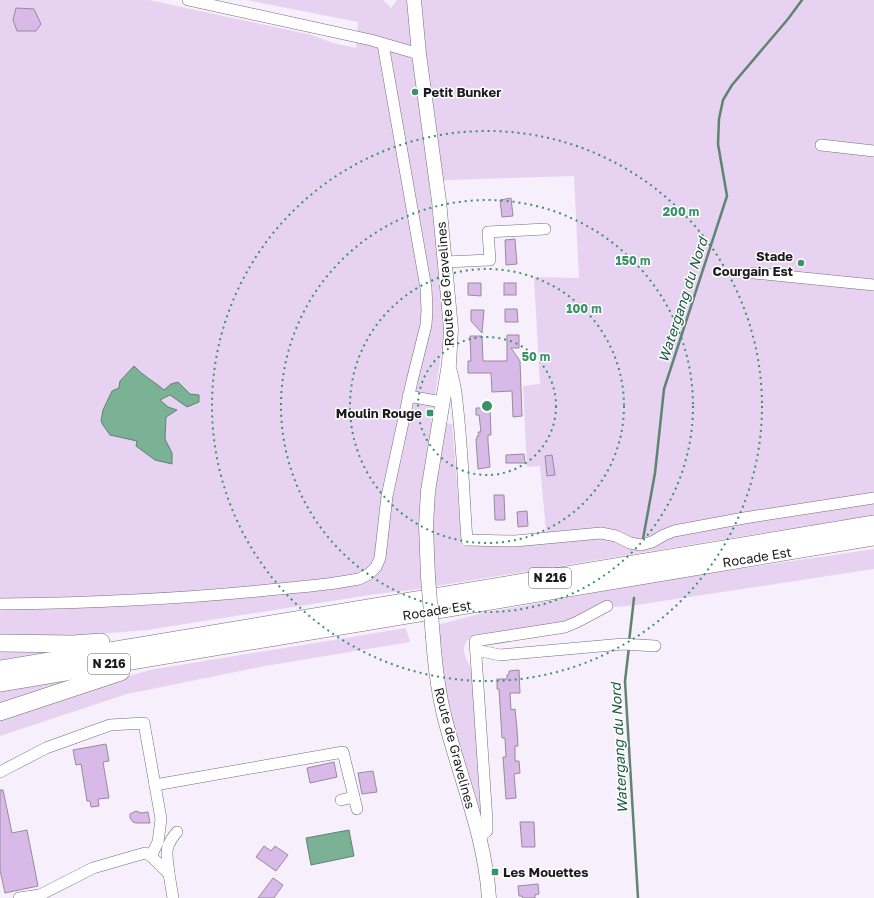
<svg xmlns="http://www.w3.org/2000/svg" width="874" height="898" viewBox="0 0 874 898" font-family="'Golos Text',sans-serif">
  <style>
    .green { fill: #e7d2f1; fill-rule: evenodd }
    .water { fill: #7bb194; stroke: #5f8471 }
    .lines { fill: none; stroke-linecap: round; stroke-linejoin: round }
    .stream { stroke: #5f8471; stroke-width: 2.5 }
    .building { fill: #d9b9e7; stroke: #948d98 }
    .minor-casing { stroke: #756e78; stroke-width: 12 }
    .major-casing { stroke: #756e78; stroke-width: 15 }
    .highway-casing { stroke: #756e78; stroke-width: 18 }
    .minor { stroke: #fff; stroke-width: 11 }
    .major { stroke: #fff; stroke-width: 14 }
    .highway { stroke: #fff; stroke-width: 17 }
    .major-bridge-casing { stroke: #756e78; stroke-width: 15; stroke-linecap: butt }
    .major-bridge { stroke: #fff; stroke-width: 14 }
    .ring { fill: none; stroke: #399369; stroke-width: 2; stroke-dasharray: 2 4 }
    .poi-dot { fill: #399369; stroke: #fff; stroke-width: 1.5 }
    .labels { text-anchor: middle; stroke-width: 3; stroke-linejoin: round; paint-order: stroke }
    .shield { fill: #fff; stroke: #625f62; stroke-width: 1 }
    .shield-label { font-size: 12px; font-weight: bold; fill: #1e1b1f }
    .poi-label { font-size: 13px; font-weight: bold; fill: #1e1b1f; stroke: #fff; text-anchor: start }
    .street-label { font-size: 13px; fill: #1e1b1f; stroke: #fff }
    .water-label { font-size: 14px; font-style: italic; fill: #1b5b3e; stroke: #fff }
    .centre { fill: #399369; stroke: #fff; stroke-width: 2 }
    .ring-label { font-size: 12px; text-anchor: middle; font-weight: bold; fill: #399369; stroke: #fff; stroke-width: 3; stroke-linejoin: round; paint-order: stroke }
  </style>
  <rect width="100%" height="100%" fill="#f7effb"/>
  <g class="green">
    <path d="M0 0H149L312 35 333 43 356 48 358 22 247 0H383L391 8 397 0H874V515L412 590 376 594 147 630 60 637 0 636ZM574 176 579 278 534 277 540 384 523 386 527 467 540 466 547 541 518 545 462 546 452 424 431 422 444 334V313L429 182 449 180Z"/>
    <path d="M874 549V569L636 605 592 609 567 622 472 635C458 649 465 655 472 671L482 824 452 726 443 679 437 625 483 613 665 580Z"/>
    <polygon points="406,628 410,642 265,666 127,694 0,736 0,717 94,686 150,670"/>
    <polygon points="0,647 68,649 0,660"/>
    <polygon points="88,677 0,708 0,691"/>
  </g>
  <g class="water">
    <path d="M134 366C143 376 154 381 164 390L171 384 178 382 190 394 199 395V402L187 407 170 395 160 400 168 407 177 410 166 417 165 439 172 453V464L155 460 136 446 137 441 110 435 103 425 101 421 103 410 112 391 119 388 120 381Z"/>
    <polygon points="349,830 354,856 311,865 306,838"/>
  </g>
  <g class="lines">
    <g class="stream">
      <polyline points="643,539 655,473 664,389 727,196 718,144 719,119 723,100 732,85 788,19 802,0"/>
      <polyline points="629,642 634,598"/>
      <polyline points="629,647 625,681 638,898"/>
    </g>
  </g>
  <g class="building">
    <polygon points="16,8 34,9 41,24 36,31 17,31 13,20"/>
    <polygon points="511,198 513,216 502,217 500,200"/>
    <polygon points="515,239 517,264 506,265 505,240"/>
    <polygon points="468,283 481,283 481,296 468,295"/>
    <rect x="504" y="283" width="12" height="12"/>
    <polygon points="505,309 517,309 518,322 505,322"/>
    <polygon points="471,310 484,310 482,333 471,321"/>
    <polygon points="507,335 519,335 519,348 511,348 520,361 522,416 513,417 512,391 492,392 491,373 468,373 468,361 471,361 470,336 482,336 483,361 507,361"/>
    <polygon points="476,408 490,408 491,435 488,435 488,442 490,467 478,469 476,439 477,439 477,436 479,436 478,432 481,432 479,415 476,415"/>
    <polygon points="524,454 525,463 506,463 506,455"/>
    <polygon points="552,455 555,475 547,476 545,456"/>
    <polygon points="494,495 504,495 505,520 495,520"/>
    <polygon points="527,511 528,526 518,527 517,512"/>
    <polygon points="519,670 520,693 510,693 511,710 515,709 517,729 518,746 515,746 515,761 519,761 520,773 514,774 516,798 506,799 503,757 506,757 505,738 502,738 499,689 497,689 497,679 507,679 507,675 509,674 509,671"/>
    <polygon points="106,744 109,761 103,762 109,798 98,799 99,806 91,807 90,801 87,801 81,764 76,765 73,750"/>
    <polygon points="334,762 337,777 310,783 307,768"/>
    <polygon points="373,771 377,792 362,794 358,773"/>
    <polygon points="0,790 3,790 12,833 27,830 38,886 5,893 0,870"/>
    <polygon points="136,811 141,813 148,812 150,823 136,823 133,822 130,818 130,814"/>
    <polygon points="520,822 534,822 535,847 522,847"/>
    <polygon points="264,846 271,851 275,846 288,855 276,871 256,857"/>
    <polygon points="273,878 283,885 274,898 258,898"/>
    <polygon points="538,884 539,894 535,895 535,898 523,898 522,896 519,896 518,886"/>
  </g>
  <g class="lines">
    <defs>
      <g id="minor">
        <polyline points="188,0 371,40 419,54"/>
        <polyline points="821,145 874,151"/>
        <polyline points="445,262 490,260 488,232 545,229"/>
        <polyline points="754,273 874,285"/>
        <path d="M449 364C456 383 457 401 459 421 463 461 464 501 467 540L515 541 601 533 616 536 630 543 641 545 652 542 664 535 674 531 744 518 874 498"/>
        <polyline points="408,396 442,402"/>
        <path d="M0 604C90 603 179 599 268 590 294 587 321 586 347 581L359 579 369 574 376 567 380 558 387 496 412 381 426 325 427 310 426 288 383 44"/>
        <polyline points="476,650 500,655 623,644 655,646"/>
        <polyline points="0,772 46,748 110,725 144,723 161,819 158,842 151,856"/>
        <polyline points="155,785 343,752 357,809"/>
        <polyline points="341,800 354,797"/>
        <polyline points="479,837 487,831 487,821 475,641 565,627 577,622 607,606"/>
        <path d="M169 874C167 854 163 848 177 832"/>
        <polyline points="19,898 40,895 93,868 145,853 151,856 169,874 173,898"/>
      </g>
      <g id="major">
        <polyline points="414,0 419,54 439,201 451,329 449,364 428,491 426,526 428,577"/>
        <path d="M433 638C435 665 438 692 445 719 460 778 485 836 489 898"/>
      </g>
      <g id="highway">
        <polyline points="0,643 73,644 101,642"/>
        <polyline points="0,669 874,524"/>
        <polyline points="0,683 874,537"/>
        <polyline points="0,712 121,672"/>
      </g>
    </defs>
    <use href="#minor" class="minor-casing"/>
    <use href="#major" class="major-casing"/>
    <use href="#highway" class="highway-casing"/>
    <use href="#minor" class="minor"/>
    <use href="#major" class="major"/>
    <use href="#highway" class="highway"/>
    <defs>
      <polyline id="major-bridge" points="428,577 433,638"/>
    </defs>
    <use href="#major-bridge" class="major-bridge-casing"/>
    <use href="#major-bridge" class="major-bridge"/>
  </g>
  <g class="ring">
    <circle cx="487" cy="406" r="69"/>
    <circle cx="487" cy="406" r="137"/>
    <circle cx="487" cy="406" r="206"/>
    <circle cx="487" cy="406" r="275"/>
  </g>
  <g class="poi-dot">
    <circle cx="415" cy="92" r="4"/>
    <circle cx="801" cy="263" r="4"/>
    <rect x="426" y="409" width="8" height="8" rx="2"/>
    <rect x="491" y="868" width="8" height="8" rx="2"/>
  </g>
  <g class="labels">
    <g class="shield">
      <rect x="529" y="568" width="42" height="20" rx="3"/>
      <rect x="88" y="654" width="42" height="20" rx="3"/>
    </g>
    <g class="shield-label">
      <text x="550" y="582">N 216</text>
      <text x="109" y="668">N 216</text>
    </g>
    <g class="poi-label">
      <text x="423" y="97">Petit Bunker</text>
      <text x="793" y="261" text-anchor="end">Stade<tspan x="793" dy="15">Courgain Est</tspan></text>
      <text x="422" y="418" text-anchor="end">Moulin Rouge</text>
      <text x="503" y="877">Les Mouettes</text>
    </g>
    <g class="street-label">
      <text transform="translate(445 284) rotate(-94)" y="5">Route de Gravelines</text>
      <text transform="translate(757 557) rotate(-9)" y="5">Rocade Est</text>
      <text transform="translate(437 610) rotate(-9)" y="5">Rocade Est</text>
      <text transform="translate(455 748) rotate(75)" y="5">Route de Gravelines</text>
    </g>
    <g class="water-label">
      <text transform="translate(683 300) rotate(-72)" y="5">Watergang du Nord</text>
      <text transform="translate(619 748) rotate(-93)" y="5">Watergang du Nord</text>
    </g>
  </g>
  <circle cx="487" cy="406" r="6" class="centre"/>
  <g class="ring-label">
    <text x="681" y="216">200 m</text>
    <text x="633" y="265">150 m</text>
    <text x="584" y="313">100 m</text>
    <text x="536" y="361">50 m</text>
  </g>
</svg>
